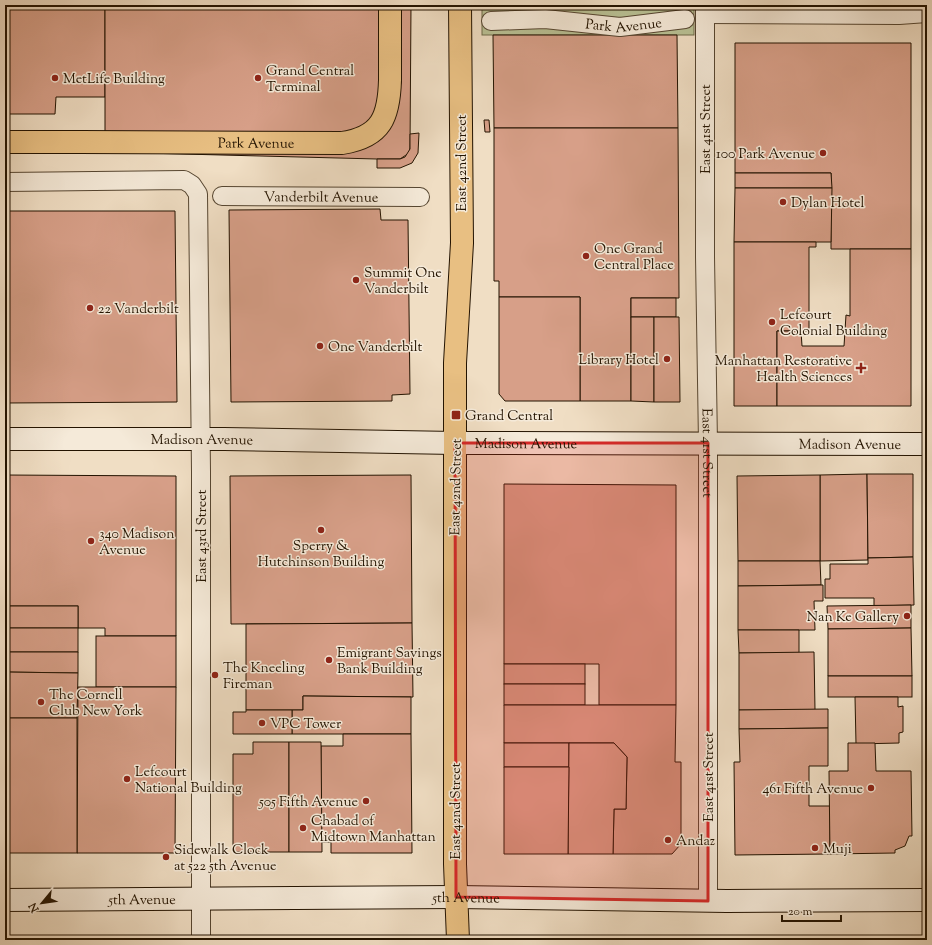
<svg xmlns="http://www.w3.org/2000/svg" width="932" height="945" viewBox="0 0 932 945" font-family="'Sorts Mill Goudy',serif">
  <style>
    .green { fill: #b9c195; stroke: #6e6a4a }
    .building { fill: #d79f88; stroke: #231300 }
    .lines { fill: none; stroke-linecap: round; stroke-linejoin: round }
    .street-casing { stroke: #564631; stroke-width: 20 }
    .secondary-casing { stroke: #231300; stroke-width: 24 }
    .primary-casing { stroke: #231300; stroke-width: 24 }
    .street { stroke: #f5ead9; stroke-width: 18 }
    .secondary { stroke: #f5ead9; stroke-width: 22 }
    .primary { stroke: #e8bf82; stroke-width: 22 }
    .primary-bridge-casing { stroke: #231300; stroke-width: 24; stroke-linecap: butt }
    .primary-bridge { stroke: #e8bf82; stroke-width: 22 }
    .marked { fill: #d62828; fill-opacity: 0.2; stroke: #d62828; stroke-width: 3; stroke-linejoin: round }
    .poi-dot { fill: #8f2418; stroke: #f5ead9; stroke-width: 1.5 }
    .labels { text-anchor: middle; stroke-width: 3; stroke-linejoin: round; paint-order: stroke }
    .street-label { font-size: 14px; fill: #231300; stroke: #f5ead9 }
    .poi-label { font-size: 14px; fill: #231300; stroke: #f5ead9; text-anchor: start }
  </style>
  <rect width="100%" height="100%" fill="#f0dec4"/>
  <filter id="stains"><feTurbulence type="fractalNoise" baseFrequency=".005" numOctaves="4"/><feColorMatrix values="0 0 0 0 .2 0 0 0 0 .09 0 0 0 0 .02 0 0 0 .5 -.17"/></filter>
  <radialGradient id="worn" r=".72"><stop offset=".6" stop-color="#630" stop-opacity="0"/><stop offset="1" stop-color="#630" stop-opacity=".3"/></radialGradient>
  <rect class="green" x="482" y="5" width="212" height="30"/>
  <g class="building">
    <polygon points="5,5 105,5 105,97 56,97 55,114 5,114"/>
    <polygon points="105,5 411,5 410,148 409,153 400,159 377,159 105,152"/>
    <polygon points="493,35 677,35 678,128 494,128"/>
    <polygon points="735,43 911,43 911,249 831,249 831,173 735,173"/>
    <polygon points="484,120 489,120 490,132 485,132"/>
    <polygon points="494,128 678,128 679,298 631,298 631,401 580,401 580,297 499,297 499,281 494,281"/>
    <polygon points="419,133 418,153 412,163 400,168 377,168 377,159 400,159 405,157 410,149 410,134"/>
    <polygon points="735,173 831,173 832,188 735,188"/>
    <polygon points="735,188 832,188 831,242 734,242"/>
    <polygon points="380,209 381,220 408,220 410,394 392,395 392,401 231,402 229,210"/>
    <polygon points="5,211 175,211 177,402 5,403"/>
    <polygon points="734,242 816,242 816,247 809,247 809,331 777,331 777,406 734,406"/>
    <polygon points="850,249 911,249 911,406 777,406 777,331 801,331 802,346 844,346 846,315 850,316"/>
    <polygon points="499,297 580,297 580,401 505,401 499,394"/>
    <rect x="631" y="298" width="45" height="19"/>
    <polygon points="631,317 654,317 654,402 631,401"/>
    <polygon points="654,317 679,317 680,402 654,402"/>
    <polygon points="867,474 868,560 820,561 820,475"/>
    <polygon points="867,474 913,474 913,557 868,558"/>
    <polygon points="5,475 176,476 176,636 105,636 105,628 78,628 78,606 5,606"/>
    <polygon points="411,475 412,623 231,624 230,476"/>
    <polygon points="820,475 820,561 738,561 737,476"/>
    <polygon points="504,484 676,485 676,705 599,705 599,664 504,664"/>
    <polygon points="913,557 914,605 874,606 874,598 825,598 825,579 830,579 830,564 868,564 868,558"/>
    <polygon points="738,561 820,561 821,585 738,586"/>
    <polygon points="823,585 823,601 814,601 815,630 738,630 738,586"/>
    <polygon points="911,605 911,628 828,629 827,606"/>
    <rect x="5" y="606" width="73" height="22"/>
    <polygon points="412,623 413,697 303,696 303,710 246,710 246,624"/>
    <rect x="5" y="628" width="73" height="24"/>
    <polygon points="911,628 912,676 828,676 828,629"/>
    <polygon points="738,630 799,630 799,653 739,653"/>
    <rect x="96" y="636" width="80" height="51"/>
    <polygon points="5,652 78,652 78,673 5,672"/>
    <polygon points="814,652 815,710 739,710 739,653"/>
    <rect x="504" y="664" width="81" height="20"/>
    <polygon points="5,672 78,673 77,718 5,718"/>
    <rect x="828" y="676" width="84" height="21"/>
    <rect x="504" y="684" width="81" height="21"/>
    <polygon points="78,687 176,687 175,853 77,853"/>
    <polygon points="303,696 411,697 411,734 292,734 292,710 303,710"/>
    <polygon points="855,697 898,697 898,707 903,706 903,732 899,733 899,743 856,744"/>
    <polygon points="504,705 676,705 675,762 681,762 681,844 672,854 613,854 614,809 626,809 627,757 614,743 504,743"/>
    <polygon points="828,709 828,728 739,729 739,710"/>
    <polygon points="246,710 292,710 292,734 233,734 233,712 246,712"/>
    <rect x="5" y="718" width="72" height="135"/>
    <polygon points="828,728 828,766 809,766 809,806 830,806 830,854 735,855 734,762 740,762 739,729"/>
    <polygon points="343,734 411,734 412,853 331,853 331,842 321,842 321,746 343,746"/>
    <polygon points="253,742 289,742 289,852 233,852 233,754 253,754"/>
    <polygon points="289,742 321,742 322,852 289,852"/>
    <rect x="504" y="743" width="65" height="24"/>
    <polygon points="569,743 614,743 627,757 626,809 614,809 613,854 568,854"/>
    <polygon points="848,743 875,743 876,771 911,771 912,836 909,836 905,846 895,850 895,853 830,854 829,771 848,771"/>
    <polygon points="504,767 569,767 568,854 504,854"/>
  </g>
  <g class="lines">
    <defs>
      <g id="street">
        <path id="s1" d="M705 5V257L708 443V901"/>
        <polyline points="705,14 899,15 927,13"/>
        <path id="s2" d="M491 21 545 19 620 27 685 19"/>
        <polyline points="5,182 184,180 192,185 198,194 201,471 201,940"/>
        <path id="s3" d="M222 196 420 197"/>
      </g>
      <g id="secondary">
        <path id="s4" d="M5 439H224L455 443 927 444"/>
        <path id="s5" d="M5 900 456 897 727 901 927 900"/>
      </g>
      <g id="primary">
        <polyline points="390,5 390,80"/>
        <polyline points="5,142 80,142"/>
        <polyline points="458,940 455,864 455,363 462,243 460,5"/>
      </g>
    </defs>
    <use href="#street" class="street-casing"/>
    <use href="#secondary" class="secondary-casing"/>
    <use href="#primary" class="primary-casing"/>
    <use href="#street" class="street"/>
    <use href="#secondary" class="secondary"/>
    <use href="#primary" class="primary"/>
    <defs>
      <g id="primary-bridge">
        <path id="s6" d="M80 142 342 143C382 137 389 116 390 80"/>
      </g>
    </defs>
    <use href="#primary-bridge" class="primary-bridge-casing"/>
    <use href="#primary-bridge" class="primary-bridge"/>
  </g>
  <path class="marked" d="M455 443H708V901L456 897Z"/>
  <g class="poi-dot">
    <circle cx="55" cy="78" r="4"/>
    <circle cx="258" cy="78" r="4"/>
    <circle cx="823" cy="153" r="4"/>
    <circle cx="783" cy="202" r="4"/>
    <circle cx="586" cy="256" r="4"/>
    <circle cx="356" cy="280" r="4"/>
    <circle cx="90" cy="308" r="4"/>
    <circle cx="772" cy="322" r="4"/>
    <circle cx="320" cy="346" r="4"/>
    <circle cx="667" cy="359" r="4"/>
    <path d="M859 362h4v4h4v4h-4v4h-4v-4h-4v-4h4z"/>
    <rect x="451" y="410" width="10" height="10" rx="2"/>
    <circle cx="321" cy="530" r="4"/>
    <circle cx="91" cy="541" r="4"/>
    <circle cx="907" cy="616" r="4"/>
    <circle cx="329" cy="660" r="4"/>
    <circle cx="215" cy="675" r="4"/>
    <circle cx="41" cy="702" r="4"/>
    <circle cx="262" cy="723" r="4"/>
    <circle cx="127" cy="779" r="4"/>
    <circle cx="871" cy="788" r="4"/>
    <circle cx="366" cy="801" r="4"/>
    <circle cx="303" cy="828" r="4"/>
    <circle cx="668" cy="840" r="4"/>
    <circle cx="815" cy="848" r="4"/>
    <circle cx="166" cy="857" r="4"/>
  </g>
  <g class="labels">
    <g class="street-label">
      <text dy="5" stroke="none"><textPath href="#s2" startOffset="133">Park Avenue</textPath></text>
      <text transform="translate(705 129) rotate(-90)" y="5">East 41st Street</text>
      <text dy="5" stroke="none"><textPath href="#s6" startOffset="176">Park Avenue</textPath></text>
      <text transform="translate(461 163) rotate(-90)" y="5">East 42nd Street</text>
      <text dy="5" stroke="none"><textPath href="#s3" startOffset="99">Vanderbilt Avenue</textPath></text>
      <text dy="5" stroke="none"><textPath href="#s4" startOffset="197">Madison Avenue</textPath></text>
      <text dy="5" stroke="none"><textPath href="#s4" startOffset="521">Madison Avenue</textPath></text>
      <text dy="5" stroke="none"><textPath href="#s4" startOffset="845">Madison Avenue</textPath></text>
      <text dy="5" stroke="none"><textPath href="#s1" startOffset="448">East 41st Street</textPath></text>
      <text transform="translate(455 487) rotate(-89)" y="5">East 42nd Street</text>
      <text transform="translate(201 536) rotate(-90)" y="5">East 43rd Street</text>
      <text transform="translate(708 777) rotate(-90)" y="5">East 41st Street</text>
      <text transform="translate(455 811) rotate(-90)" y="5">East 42nd Street</text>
      <text dy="5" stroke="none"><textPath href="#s5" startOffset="461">5th Avenue</textPath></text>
      <text dy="5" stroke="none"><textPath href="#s5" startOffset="137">5th Avenue</textPath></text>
    </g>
    <g class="poi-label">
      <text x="266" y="75">Grand Central<tspan x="266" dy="16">Terminal</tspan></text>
      <text x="63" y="83">MetLife Building</text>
      <text x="815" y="158" text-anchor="end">100 Park Avenue</text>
      <text x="791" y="207">Dylan Hotel</text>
      <text x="594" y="253">One Grand<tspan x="594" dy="16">Central Place</tspan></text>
      <text x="364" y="277">Summit One<tspan x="364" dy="16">Vanderbilt</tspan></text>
      <text x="98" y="313">22 Vanderbilt</text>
      <text x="780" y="319">Lefcourt<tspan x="780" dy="16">Colonial Building</tspan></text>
      <text x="328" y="351">One Vanderbilt</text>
      <text x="659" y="364" text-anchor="end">Library Hotel</text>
      <text x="852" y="365" text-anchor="end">Manhattan Restorative<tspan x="852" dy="16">Health Sciences</tspan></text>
      <text x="465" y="420">Grand Central</text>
      <text x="99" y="538">340 Madison<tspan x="99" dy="16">Avenue</tspan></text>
      <text x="321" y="550" text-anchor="middle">Sperry &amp;<tspan x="321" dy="16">Hutchinson Building</tspan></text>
      <text x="899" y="621" text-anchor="end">Nan Ke Gallery</text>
      <text x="337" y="657">Emigrant Savings<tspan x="337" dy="16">Bank Building</tspan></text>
      <text x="223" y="672">The Kneeling<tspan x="223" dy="16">Fireman</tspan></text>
      <text x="49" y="699">The Cornell<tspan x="49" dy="16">Club New York</tspan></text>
      <text x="270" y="728">VPC Tower</text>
      <text x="135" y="776">Lefcourt<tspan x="135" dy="16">National Building</tspan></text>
      <text x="863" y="793" text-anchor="end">461 Fifth Avenue</text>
      <text x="358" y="806" text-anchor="end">505 Fifth Avenue</text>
      <text x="311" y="825">Chabad of<tspan x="311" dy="16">Midtown Manhattan</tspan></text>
      <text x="676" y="845">Andaz</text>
      <text x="823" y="853">Muji</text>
      <text x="174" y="854">Sidewalk Clock<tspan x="174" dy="16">at 522 5th Avenue</tspan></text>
    </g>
  </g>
  <rect width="932" height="945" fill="none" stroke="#f0dec4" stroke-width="20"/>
  <rect x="6" y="6" width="920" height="933" fill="none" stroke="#231300" stroke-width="2"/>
  <rect x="10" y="10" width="912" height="925" fill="none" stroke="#231300"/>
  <g transform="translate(42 903) rotate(241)" stroke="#f5ead9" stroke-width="3" paint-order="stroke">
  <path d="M0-3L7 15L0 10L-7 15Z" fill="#231300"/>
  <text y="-6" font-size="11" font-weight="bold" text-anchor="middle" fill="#231300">N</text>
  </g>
  <path d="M782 915v6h59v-6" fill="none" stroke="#231300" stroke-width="2"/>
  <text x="788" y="915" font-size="12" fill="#231300" stroke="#f5ead9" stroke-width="3" paint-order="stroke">20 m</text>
  <rect width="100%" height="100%" filter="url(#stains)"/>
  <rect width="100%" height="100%" fill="url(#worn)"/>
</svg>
